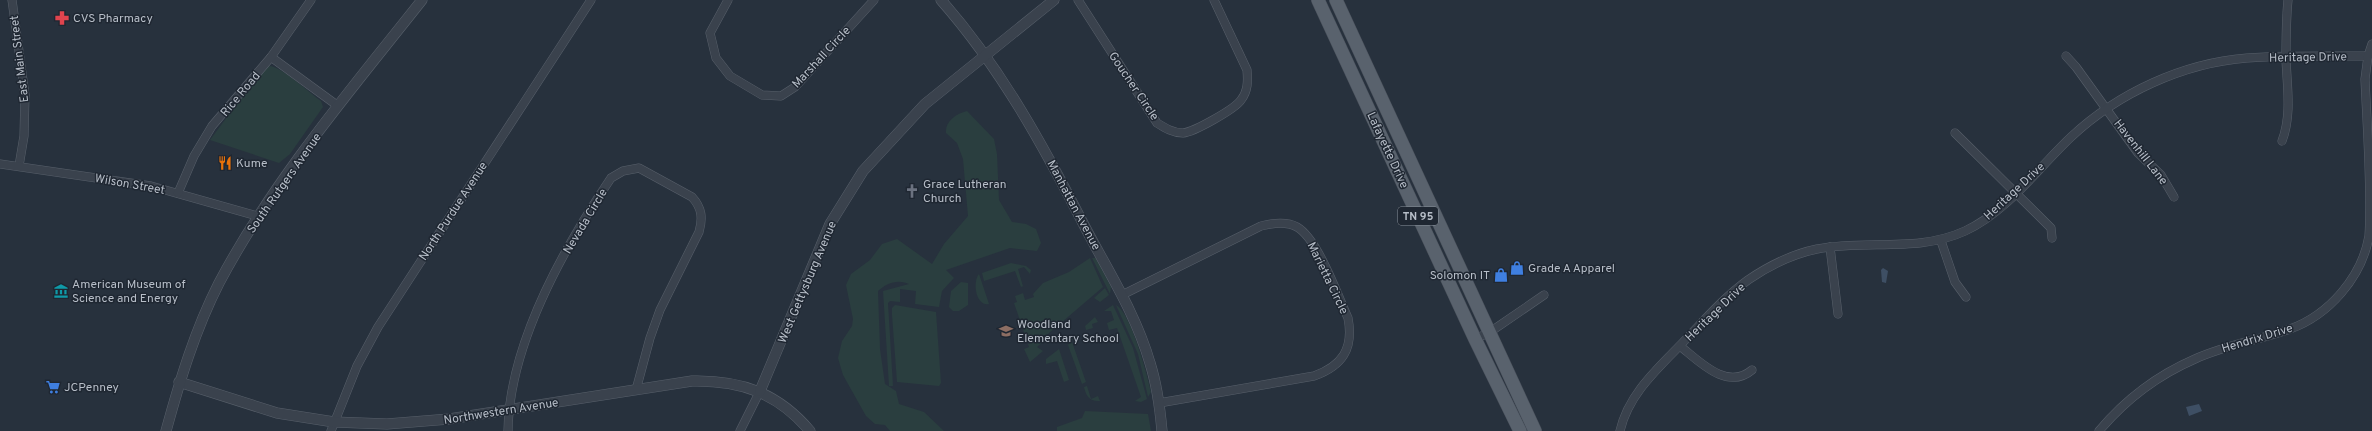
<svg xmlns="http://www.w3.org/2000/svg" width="2372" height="431" viewBox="0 0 2372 431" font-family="Overpass,sans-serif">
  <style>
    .green { fill: #2a3e3f }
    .water { fill: #3e4f64 }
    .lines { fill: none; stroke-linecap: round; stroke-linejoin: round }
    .minor-casing { stroke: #58606b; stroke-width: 9 }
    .tertiary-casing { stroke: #58606b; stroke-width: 11 }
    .primary-casing { stroke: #474e59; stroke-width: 14 }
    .minor { stroke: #3a424d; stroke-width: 8 }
    .tertiary { stroke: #3a424d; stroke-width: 10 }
    .primary { stroke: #59626d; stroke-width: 13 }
    .labels { text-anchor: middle; stroke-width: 3; stroke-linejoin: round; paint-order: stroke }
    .shield { fill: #1f2732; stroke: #89919b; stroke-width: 1 }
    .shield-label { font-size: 11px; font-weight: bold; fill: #b7bec8 }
    .poi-label { font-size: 12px; fill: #b7bec8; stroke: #1f2732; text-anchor: start }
    .street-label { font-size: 12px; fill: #b7bec8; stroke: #1f2732 }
  </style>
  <rect width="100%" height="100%" fill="#27313d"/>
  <g class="green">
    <path d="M268 66C279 64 311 94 321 101L323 107 290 154 279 163 210 140 262 70Z"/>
    <path d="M967 111 994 139 997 154 999 200 1012 222 1026 224 1036 229 1041 243 1037 251 1010 248 946 270 954 278 942 291 939 307 915 304 916 291 900 289V302L890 301 888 303 893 386H889L883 291 909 284C897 279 887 283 878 291L880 349 885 384 896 391 899 404 924 412 944 431H890L885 425 875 424 866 416 843 375 838 358 842 341 852 326 853 319 846 285 851 274 870 260 882 244 897 239 932 264 944 244 968 216 963 159 957 143 946 133C945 121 956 114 967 111Z"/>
    <polygon points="1090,258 1103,287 1048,334 1027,341 1014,303 1017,302 1015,296 1023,293 1025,300 1034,297 1033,294 1043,283 1069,272"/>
    <polygon points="1092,258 1096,258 1111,287 1110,294"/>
    <polygon points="1011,263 1026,266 1031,270 1030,274 1024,267 1018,269 1024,290 1023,286 1021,287 1015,271 984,281 982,273"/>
    <path d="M979 274 989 304C976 307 972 282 979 274Z"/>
    <polygon points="961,282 968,283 968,305 959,311 953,311 949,307 951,291"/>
    <polygon points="1105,288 1109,295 1100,302 1094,298"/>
    <polygon points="895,305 936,312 941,383 939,386 897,382 892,315 892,308"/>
    <polygon points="1113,305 1133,348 1147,399 1141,402 1135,401 1141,397 1117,328 1109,330 1107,323 1114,320 1111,311 1104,311"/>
    <path d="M1116 305C1131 313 1147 374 1151 392L1148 397 1138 354Z"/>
    <polygon points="1095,317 1098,322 1092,324 1093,328 1086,330 1085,326"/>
    <polygon points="1076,335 1078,337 1071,339 1086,382 1082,384 1068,345"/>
    <polygon points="1050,336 1037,347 1043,351 1030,362 1024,349 1029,347 1028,344"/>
    <polygon points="1059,349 1069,380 1064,382 1057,361 1046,364 1046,359"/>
    <path d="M1087 386 1091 399 1098 396 1100 401C1090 402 1086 396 1084 387Z"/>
    <polygon points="1085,411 1148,414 1151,431 1057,431 1057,427 1082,418"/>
  </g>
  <g class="water">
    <polygon points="1883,268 1888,271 1886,283 1882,282 1881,270"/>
    <polygon points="2199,404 2202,411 2189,416 2186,407"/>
  </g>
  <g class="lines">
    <defs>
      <g id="minor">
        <polyline points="12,0 25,95 24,136 19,166"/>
        <polyline points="728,0 710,33 716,58 730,76 762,95 781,96 795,87 874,0"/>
        <path d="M1078 0 1157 123C1165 128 1173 133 1183 133 1194 132 1235 109 1241 100 1248 91 1248 81 1247 70L1214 0"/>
        <polyline points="2066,56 2076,67 2138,153 2161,175 2174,197"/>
        <polyline points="271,57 338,106"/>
        <polyline points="1955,133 2051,228 2052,238"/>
        <path d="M2282 141C2292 115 2287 86 2286 59 2286 39 2286 20 2288 0"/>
        <polyline points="0,164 151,186 257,216"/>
        <polyline points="178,193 194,156 212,126 271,57 311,0"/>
        <polyline points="1941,241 1955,282 1966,297"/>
        <polyline points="1830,247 1838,314"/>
        <path d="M1122 295 1261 226C1273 223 1286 221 1297 227 1318 239 1338 296 1348 318 1354 349 1342 366 1314 376L1159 403"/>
        <polyline points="1475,339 1490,332 1544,295"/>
        <path d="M1680 346C1700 362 1727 391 1752 370"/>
        <polyline points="331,431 357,366 378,327 591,0"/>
        <path d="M508 431C509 344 563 249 611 178L623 171 639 168 692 197C702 208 703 218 699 232L660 310 650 338 636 390"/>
        <polyline points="740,431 760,391"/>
        <path d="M1620 431C1629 391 1663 364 1690 335 1708 316 1726 296 1748 280 1767 267 1793 254 1817 249 1867 239 1917 253 1965 231 2008 211 2038 168 2071 137 2118 93 2183 63 2247 58 2287 55 2328 56 2368 56"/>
        <path d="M2099 431C2125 400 2158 375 2195 359 2226 345 2259 340 2290 329 2329 315 2362 277 2369 236 2372 191 2367 126 2365 79L2368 56 2372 44"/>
      </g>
      <g id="tertiary">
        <path d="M941 0C1001 68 1044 147 1085 227 1108 271 1136 314 1150 363 1157 385 1160 408 1162 431"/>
        <path d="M179 382 277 413 334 422 387 424 449 419 692 381C741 380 778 393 810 431"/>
        <polyline points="760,391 830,224 863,171 925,104 1054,0"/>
        <path d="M166 431C180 380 195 330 219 283 273 181 350 91 422 0"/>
      </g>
      <g id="primary">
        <polyline points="1318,0 1475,339 1520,431"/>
        <polyline points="1336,0 1535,431"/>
      </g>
    </defs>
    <use href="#minor" class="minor-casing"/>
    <use href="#tertiary" class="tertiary-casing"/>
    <use href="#primary" class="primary-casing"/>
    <use href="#minor" class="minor"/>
    <use href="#tertiary" class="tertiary"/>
    <use href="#primary" class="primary"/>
  </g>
  <defs>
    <symbol id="pharmacy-bare" viewBox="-9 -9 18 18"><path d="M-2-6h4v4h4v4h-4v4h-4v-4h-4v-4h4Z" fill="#e0444e" stroke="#1f2732" stroke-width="2.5" paint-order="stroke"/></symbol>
    <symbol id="restaurant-bare" viewBox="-9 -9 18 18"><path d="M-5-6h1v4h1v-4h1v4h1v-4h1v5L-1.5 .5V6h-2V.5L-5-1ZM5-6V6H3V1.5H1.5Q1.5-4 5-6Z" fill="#e8710a" stroke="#1f2732" stroke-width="2.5" paint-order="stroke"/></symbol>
    <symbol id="church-bare" viewBox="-9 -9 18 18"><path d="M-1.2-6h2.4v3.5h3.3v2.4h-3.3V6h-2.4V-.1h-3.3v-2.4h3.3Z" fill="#6b7280" stroke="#1f2732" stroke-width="2.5" paint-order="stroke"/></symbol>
    <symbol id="shop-bare" viewBox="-9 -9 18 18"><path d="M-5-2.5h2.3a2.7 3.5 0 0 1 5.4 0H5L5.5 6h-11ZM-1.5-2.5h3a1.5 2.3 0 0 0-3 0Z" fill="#3f7fe0" stroke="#1f2732" stroke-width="2.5" paint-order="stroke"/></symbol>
    <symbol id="museum-bare" viewBox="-9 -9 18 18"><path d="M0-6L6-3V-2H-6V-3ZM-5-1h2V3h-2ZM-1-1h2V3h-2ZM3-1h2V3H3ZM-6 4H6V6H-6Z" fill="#0f9aa8" stroke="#1f2732" stroke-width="2.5" paint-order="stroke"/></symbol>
    <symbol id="school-bare" viewBox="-9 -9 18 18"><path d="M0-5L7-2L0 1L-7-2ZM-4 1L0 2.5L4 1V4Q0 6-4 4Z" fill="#8d6e63" stroke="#1f2732" stroke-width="2.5" paint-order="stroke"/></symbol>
    <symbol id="supermarket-bare" viewBox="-9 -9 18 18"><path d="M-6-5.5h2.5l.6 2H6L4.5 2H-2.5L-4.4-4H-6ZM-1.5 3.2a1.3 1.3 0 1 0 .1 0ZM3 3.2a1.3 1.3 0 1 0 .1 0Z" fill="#3f7fe0" stroke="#1f2732" stroke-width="2.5" paint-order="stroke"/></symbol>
  </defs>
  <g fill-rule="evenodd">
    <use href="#pharmacy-bare" x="52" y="8" width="20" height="20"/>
    <use href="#restaurant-bare" x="215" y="153" width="20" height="20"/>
    <use href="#church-bare" x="902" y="181" width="20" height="20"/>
    <use href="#shop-bare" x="1507" y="258" width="20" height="20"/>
    <use href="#shop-bare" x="1491" y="265" width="20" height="20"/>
    <use href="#museum-bare" x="51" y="281" width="20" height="20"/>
    <use href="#school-bare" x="996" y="321" width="20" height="20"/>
    <use href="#supermarket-bare" x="43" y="377" width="20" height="20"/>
  </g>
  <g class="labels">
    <rect class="shield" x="1398" y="207" width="40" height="18" rx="3"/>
    <g class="shield-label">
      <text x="1418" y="220">TN 95</text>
    </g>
    <g class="poi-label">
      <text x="73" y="22">CVS Pharmacy</text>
      <text x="236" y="167">Kume</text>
      <text x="923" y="188">Grace Lutheran<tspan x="923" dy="14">Church</tspan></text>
      <text x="1528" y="272">Grade A Apparel</text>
      <text x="1490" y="279" text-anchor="end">Solomon IT</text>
      <text x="72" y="288">American Museum of<tspan x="72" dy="14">Science and Energy</tspan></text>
      <text x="1017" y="328">Woodland<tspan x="1017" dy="14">Elementary School</tspan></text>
      <text x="64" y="391">JCPenney</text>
    </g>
    <g class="street-label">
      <text transform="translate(821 57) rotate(-47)" y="4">Marshall Circle</text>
      <text transform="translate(2308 57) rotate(-1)" y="4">Heritage Drive</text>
      <text transform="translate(19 59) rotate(-97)" y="4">East Main Street</text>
      <text transform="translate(1134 86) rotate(56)" y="4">Goucher Circle</text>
      <text transform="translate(240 94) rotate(-50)" y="4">Rice Road</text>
      <text transform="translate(1388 150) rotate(65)" y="4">Lafayette Drive</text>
      <text transform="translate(2141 152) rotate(52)" y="4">Havenhill Lane</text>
      <text transform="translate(284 183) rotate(-55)" y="4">South Rutgers Avenue</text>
      <text transform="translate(130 184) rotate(10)" y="4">Wilson Street</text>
      <text transform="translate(2014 191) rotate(-43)" y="4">Heritage Drive</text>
      <text transform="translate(1074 205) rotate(62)" y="4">Manhattan Avenue</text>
      <text transform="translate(453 211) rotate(-57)" y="4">North Purdue Avenue</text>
      <text transform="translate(585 221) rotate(-59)" y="4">Nevada Circle</text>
      <text transform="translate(1328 278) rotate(64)" y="4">Marietta Circle</text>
      <text transform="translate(807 282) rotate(-67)" y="4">West Gettysburg Avenue</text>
      <text transform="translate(1715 312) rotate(-44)" y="4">Heritage Drive</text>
      <text transform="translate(2257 338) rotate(-17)" y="4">Hendrix Drive</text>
      <text transform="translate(501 411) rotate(-9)" y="4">Northwestern Avenue</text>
    </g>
  </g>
</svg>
